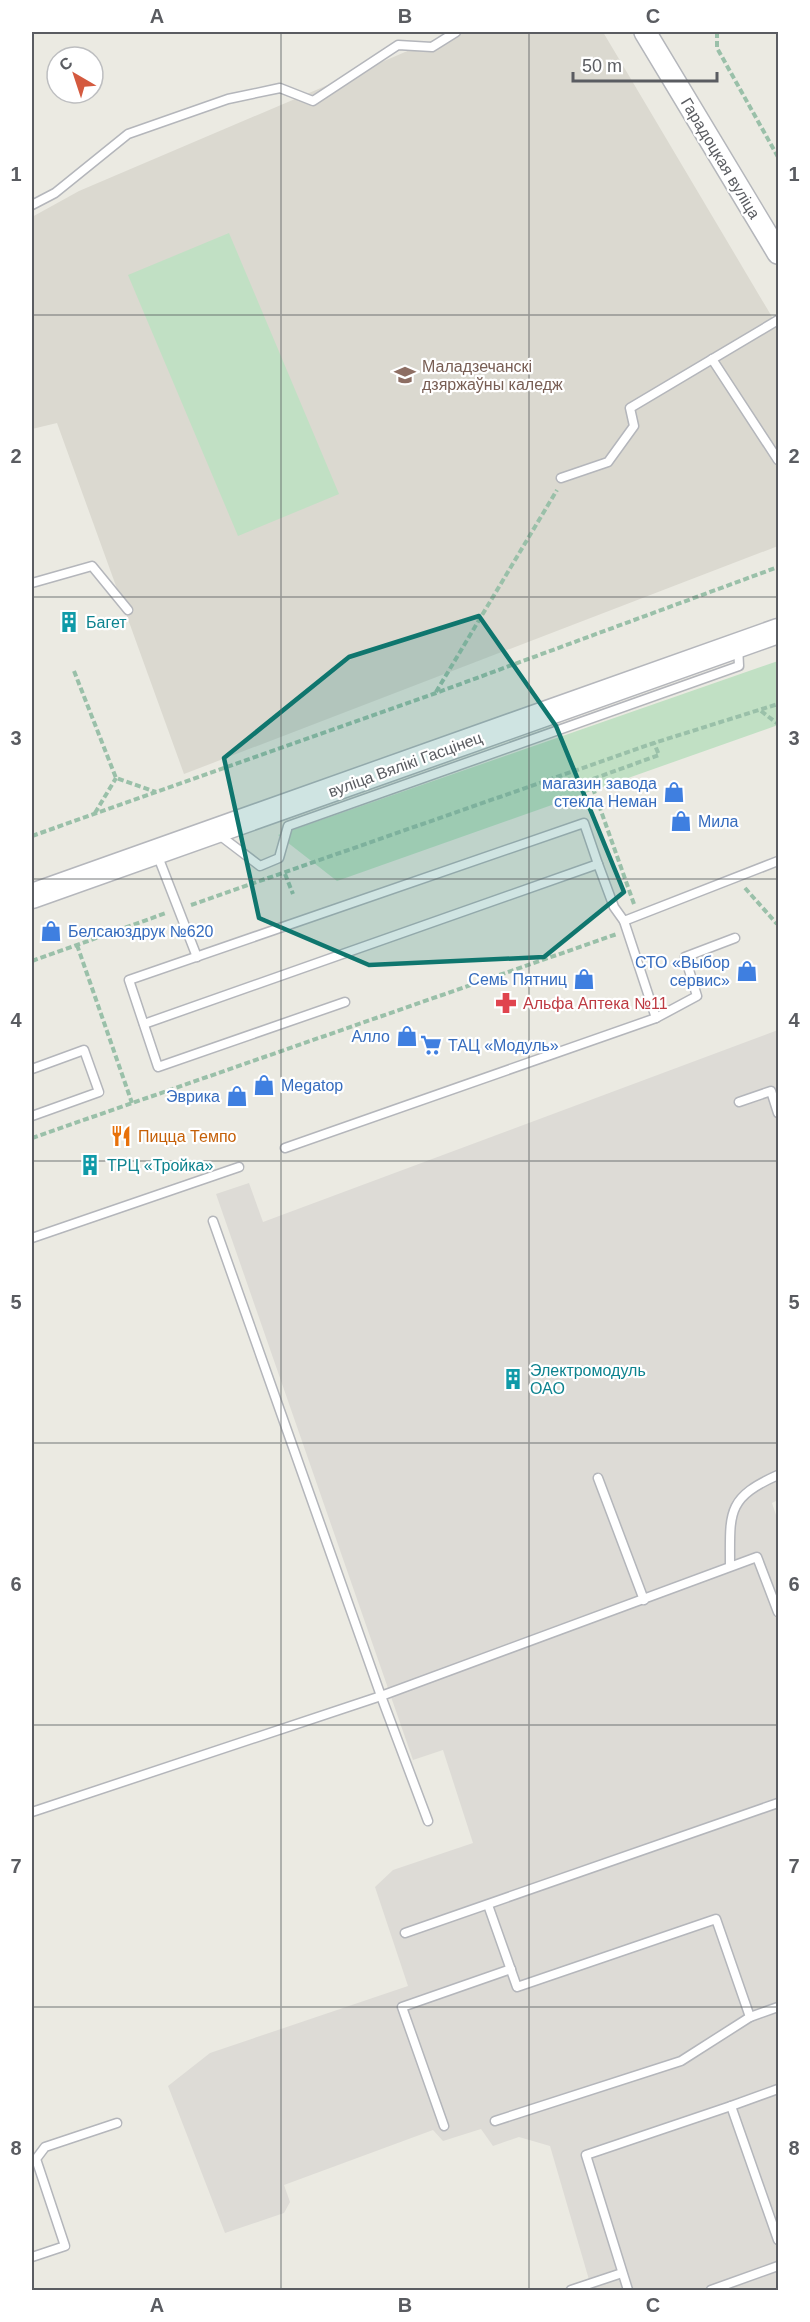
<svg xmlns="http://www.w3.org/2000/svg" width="810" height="2322" viewBox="0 0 810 2322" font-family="Helvetica,sans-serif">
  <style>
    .industrial { fill: #dddbd6 }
    .education { fill: #dbd9d0 }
    .green { fill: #c1e0c4 }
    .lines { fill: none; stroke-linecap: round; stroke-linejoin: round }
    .service-casing { stroke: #b4b6bb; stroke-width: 11 }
    .tertiary-casing { stroke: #b4b6bb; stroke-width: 24 }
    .secondary-casing { stroke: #b5b7bc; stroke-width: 27 }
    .path { stroke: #9ac0a9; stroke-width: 4; stroke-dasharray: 6 3; stroke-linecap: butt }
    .service { stroke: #fff; stroke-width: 8 }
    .tertiary { stroke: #fff; stroke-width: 21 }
    .secondary { stroke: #fff; stroke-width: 24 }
    .marked { fill: #0f766e; fill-opacity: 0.2; stroke: #0f766e; stroke-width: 4.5; stroke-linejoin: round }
    .grid { fill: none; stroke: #5a5c61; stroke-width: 1.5; stroke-opacity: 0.55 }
    .labels { text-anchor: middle; stroke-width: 4.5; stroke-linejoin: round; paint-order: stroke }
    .street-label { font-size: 16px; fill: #5a5c61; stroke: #fff }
    .education-label { font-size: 16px; fill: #785e54; stroke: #fff; text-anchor: start }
    .culture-label { font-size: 16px; fill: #0d838f; stroke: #fff; text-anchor: start }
    .shop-label { font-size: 16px; fill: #366cbe; stroke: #fff; text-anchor: end }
    .health-label { font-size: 16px; fill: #be3a42; stroke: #fff; text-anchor: start }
    .food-label { font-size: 16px; fill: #c56008; stroke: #fff; text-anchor: start }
    .neatline { fill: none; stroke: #5a5c61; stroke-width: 2 }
    .grid-label { font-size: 20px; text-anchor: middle; font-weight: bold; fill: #5a5c61 }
  </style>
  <rect width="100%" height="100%" fill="#ebeae2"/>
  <polygon class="industrial" points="778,1030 778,1500 772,1503 778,1521 778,2290 592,2290 550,2146 519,2137 493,2146 481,2129 443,2141 433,2130 284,2185 290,2202 284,2213 225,2233 168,2086 210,2053 408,1986 375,1887 393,1870 473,1843 443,1750 413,1760 216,1194 249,1183 263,1222"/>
  <polygon class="education" points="452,32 603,32 778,327 778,546 184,774 57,423 32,429 32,217 79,191"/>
  <g class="green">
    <polygon points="229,233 339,494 238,536 128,275"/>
    <polygon points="778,661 778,725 337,881 278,835"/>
  </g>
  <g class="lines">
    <defs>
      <g id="service">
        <polyline points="32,205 55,193 128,134 228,99 280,88 313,101 398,45 432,47 456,32"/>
        <polyline points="712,359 778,460"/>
        <polyline points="561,478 608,462 634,426 630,408 778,320"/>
        <polyline points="32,583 92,566 128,610"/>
        <polyline points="218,834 260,866 279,858 288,826 739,666 738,646"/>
        <polyline points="157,854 197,957"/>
        <polyline points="624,921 656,1018 697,996 685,957 735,938"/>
        <polyline points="345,1002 158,1067 129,980 584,823 598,864"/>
        <polyline points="144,1024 598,864 614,907 624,921 778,861"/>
        <polyline points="32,1069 84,1050 99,1092 32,1116"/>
        <polyline points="739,1102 771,1091 778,1113"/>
        <polyline points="285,1148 656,1018"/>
        <polyline points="213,1221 381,1696 757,1557 778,1612"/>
        <polyline points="32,1238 239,1167"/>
        <polyline points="598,1478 644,1600"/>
        <path d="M730 1566C730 1513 726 1498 778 1475"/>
        <polyline points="32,1812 381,1696 428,1821"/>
        <polyline points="488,1905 517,1987 716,1919 750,2017"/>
        <polyline points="405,1933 778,1803"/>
        <polyline points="778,2089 731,2106 778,2240"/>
        <polyline points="495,2121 681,2061 750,2017 778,2007"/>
        <polyline points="444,2126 402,2007 511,1969"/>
        <polyline points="32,2257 65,2246 36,2159 45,2147 117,2123"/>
        <polyline points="571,2290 622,2273"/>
        <polyline points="628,2290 586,2155 731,2106"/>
        <polyline points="711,2290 778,2266"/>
      </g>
      <polyline id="tertiary" points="645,32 778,253"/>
      <polyline id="secondary" points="32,896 778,631"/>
    </defs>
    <use href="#service" class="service-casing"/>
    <use href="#tertiary" class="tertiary-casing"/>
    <use href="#secondary" class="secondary-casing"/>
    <g class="path">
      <polyline points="717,32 717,48 778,157"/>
      <polyline points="74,671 116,778 156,792"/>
      <polyline points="436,692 557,490"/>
      <polyline points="761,711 778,724"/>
      <polyline points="95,813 116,778"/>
      <polyline points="32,836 436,693 778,567"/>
      <polyline points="285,874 293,894"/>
      <polyline points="745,888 777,924"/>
      <polyline points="634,904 590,780 659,755 654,743"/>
      <polyline points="191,905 654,743 778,704"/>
      <polyline points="77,945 132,1103"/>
      <polyline points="32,961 166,913"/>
      <polyline points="32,1138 617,934"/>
    </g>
    <use href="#service" class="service"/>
    <use href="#tertiary" class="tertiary"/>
    <use href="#secondary" class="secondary"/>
  </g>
  <path class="marked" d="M479 616 556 726 624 892 544 957 369 965 259 918 224 758 349 657Z"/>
  <path class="grid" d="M281 32V2290M529 32V2290M32 315H778M32 597H778M32 879H778M32 1161H778M32 1443H778M32 1725H778M32 2007H778"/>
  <defs>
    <symbol id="university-bare" viewBox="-9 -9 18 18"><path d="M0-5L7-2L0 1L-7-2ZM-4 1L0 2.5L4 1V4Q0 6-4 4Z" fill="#8d6e63" stroke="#fff" stroke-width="2.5" paint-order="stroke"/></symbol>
    <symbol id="building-bare" viewBox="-9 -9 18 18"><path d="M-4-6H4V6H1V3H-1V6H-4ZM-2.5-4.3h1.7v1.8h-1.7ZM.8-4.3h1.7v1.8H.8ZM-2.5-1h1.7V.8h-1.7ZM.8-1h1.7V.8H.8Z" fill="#0f9aa8" stroke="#fff" stroke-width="2.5" paint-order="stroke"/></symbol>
    <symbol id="shop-bare" viewBox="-9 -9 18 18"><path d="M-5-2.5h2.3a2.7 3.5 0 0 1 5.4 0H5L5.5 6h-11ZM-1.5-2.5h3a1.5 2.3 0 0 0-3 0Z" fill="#3f7fe0" stroke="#fff" stroke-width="2.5" paint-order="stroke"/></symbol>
    <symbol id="pharmacy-bare" viewBox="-9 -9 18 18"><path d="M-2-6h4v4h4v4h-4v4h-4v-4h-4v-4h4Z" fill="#e0444e" stroke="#fff" stroke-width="2.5" paint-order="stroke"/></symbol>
    <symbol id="supermarket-bare" viewBox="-9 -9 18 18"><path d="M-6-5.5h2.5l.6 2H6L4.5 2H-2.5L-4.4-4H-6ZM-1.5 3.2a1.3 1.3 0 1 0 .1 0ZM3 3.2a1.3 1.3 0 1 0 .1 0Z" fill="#3f7fe0" stroke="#fff" stroke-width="2.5" paint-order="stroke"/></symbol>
    <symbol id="restaurant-bare" viewBox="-9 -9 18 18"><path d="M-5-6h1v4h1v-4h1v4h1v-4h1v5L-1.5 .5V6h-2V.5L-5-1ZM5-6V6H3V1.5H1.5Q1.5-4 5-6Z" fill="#e8710a" stroke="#fff" stroke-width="2.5" paint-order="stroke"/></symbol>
  </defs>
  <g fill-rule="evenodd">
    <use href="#university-bare" x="390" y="360" width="30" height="30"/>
    <use href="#building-bare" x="54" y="607" width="30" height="30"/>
    <use href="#shop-bare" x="659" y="777" width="30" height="30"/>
    <use href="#shop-bare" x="666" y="806" width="30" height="30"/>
    <use href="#shop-bare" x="36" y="916" width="30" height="30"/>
    <use href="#shop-bare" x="732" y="956" width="30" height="30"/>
    <use href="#shop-bare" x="569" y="964" width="30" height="30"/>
    <use href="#pharmacy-bare" x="491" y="988" width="30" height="30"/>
    <use href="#shop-bare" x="392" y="1021" width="30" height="30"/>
    <use href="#supermarket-bare" x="416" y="1030" width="30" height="30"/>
    <use href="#shop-bare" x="249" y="1070" width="30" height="30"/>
    <use href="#shop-bare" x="222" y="1081" width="30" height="30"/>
    <use href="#restaurant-bare" x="106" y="1121" width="30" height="30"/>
    <use href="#building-bare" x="75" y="1150" width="30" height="30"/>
    <use href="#building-bare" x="498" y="1364" width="30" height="30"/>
  </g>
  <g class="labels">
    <g class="street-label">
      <text transform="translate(721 158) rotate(59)" y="6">Гарадоцкая вуліца</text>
      <text transform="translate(405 764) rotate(-20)" y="6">вуліца Вялікі Гасцінец</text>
    </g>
    <g class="education-label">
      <text x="422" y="372">Маладзечанскі<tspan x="422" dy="18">дзяржаўны каледж</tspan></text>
    </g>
    <g class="culture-label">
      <text x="86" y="628">Багет</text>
      <text x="107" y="1171">ТРЦ «Тройка»</text>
      <text x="530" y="1376">Электромодуль<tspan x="530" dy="18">ОАО</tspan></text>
    </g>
    <g class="shop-label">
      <text x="657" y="789">магазин завода<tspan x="657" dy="18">стекла Неман</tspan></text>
      <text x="698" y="827" text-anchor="start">Мила</text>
      <text x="68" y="937" text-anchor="start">Белсаюздрук №620</text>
      <text x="730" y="968">СТО «Выбор<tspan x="730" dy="18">сервис»</tspan></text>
      <text x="567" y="985">Семь Пятниц</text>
      <text x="390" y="1042">Алло</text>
      <text x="448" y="1051" text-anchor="start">ТАЦ «Модуль»</text>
      <text x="281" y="1091" text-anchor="start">Megatop</text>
      <text x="220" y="1102">Эврика</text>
    </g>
    <g class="health-label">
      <text x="523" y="1009">Альфа Аптека №11</text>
    </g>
    <g class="food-label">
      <text x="138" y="1142">Пицца Темпо</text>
    </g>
  </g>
  <rect width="810" height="2322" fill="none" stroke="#ffffff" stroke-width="66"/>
  <g transform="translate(75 75) rotate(321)"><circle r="28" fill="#ffffff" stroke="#bdbec0" stroke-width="1.5"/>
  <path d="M0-4.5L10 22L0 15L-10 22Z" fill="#d45a3f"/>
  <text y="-9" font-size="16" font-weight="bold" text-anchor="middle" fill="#5a5c61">С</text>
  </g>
  <path d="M573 72v9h144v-9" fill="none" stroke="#5a5c61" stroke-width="3"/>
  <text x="582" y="72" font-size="18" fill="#5a5c61" stroke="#ffffff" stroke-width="4.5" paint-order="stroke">50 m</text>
  <rect x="33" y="33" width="744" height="2256" class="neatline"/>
  <g class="grid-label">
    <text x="157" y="23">A</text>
    <text x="405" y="23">B</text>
    <text x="653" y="23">C</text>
    <text x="16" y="181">1</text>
    <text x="794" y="181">1</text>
    <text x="16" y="463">2</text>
    <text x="794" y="463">2</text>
    <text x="16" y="745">3</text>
    <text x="794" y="745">3</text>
    <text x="16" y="1027">4</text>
    <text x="794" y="1027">4</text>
    <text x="16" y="1309">5</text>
    <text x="794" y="1309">5</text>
    <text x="16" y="1591">6</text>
    <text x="794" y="1591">6</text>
    <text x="16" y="1873">7</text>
    <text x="794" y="1873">7</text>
    <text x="16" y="2155">8</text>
    <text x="794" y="2155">8</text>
    <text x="157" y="2312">A</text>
    <text x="405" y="2312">B</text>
    <text x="653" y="2312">C</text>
  </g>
</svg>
